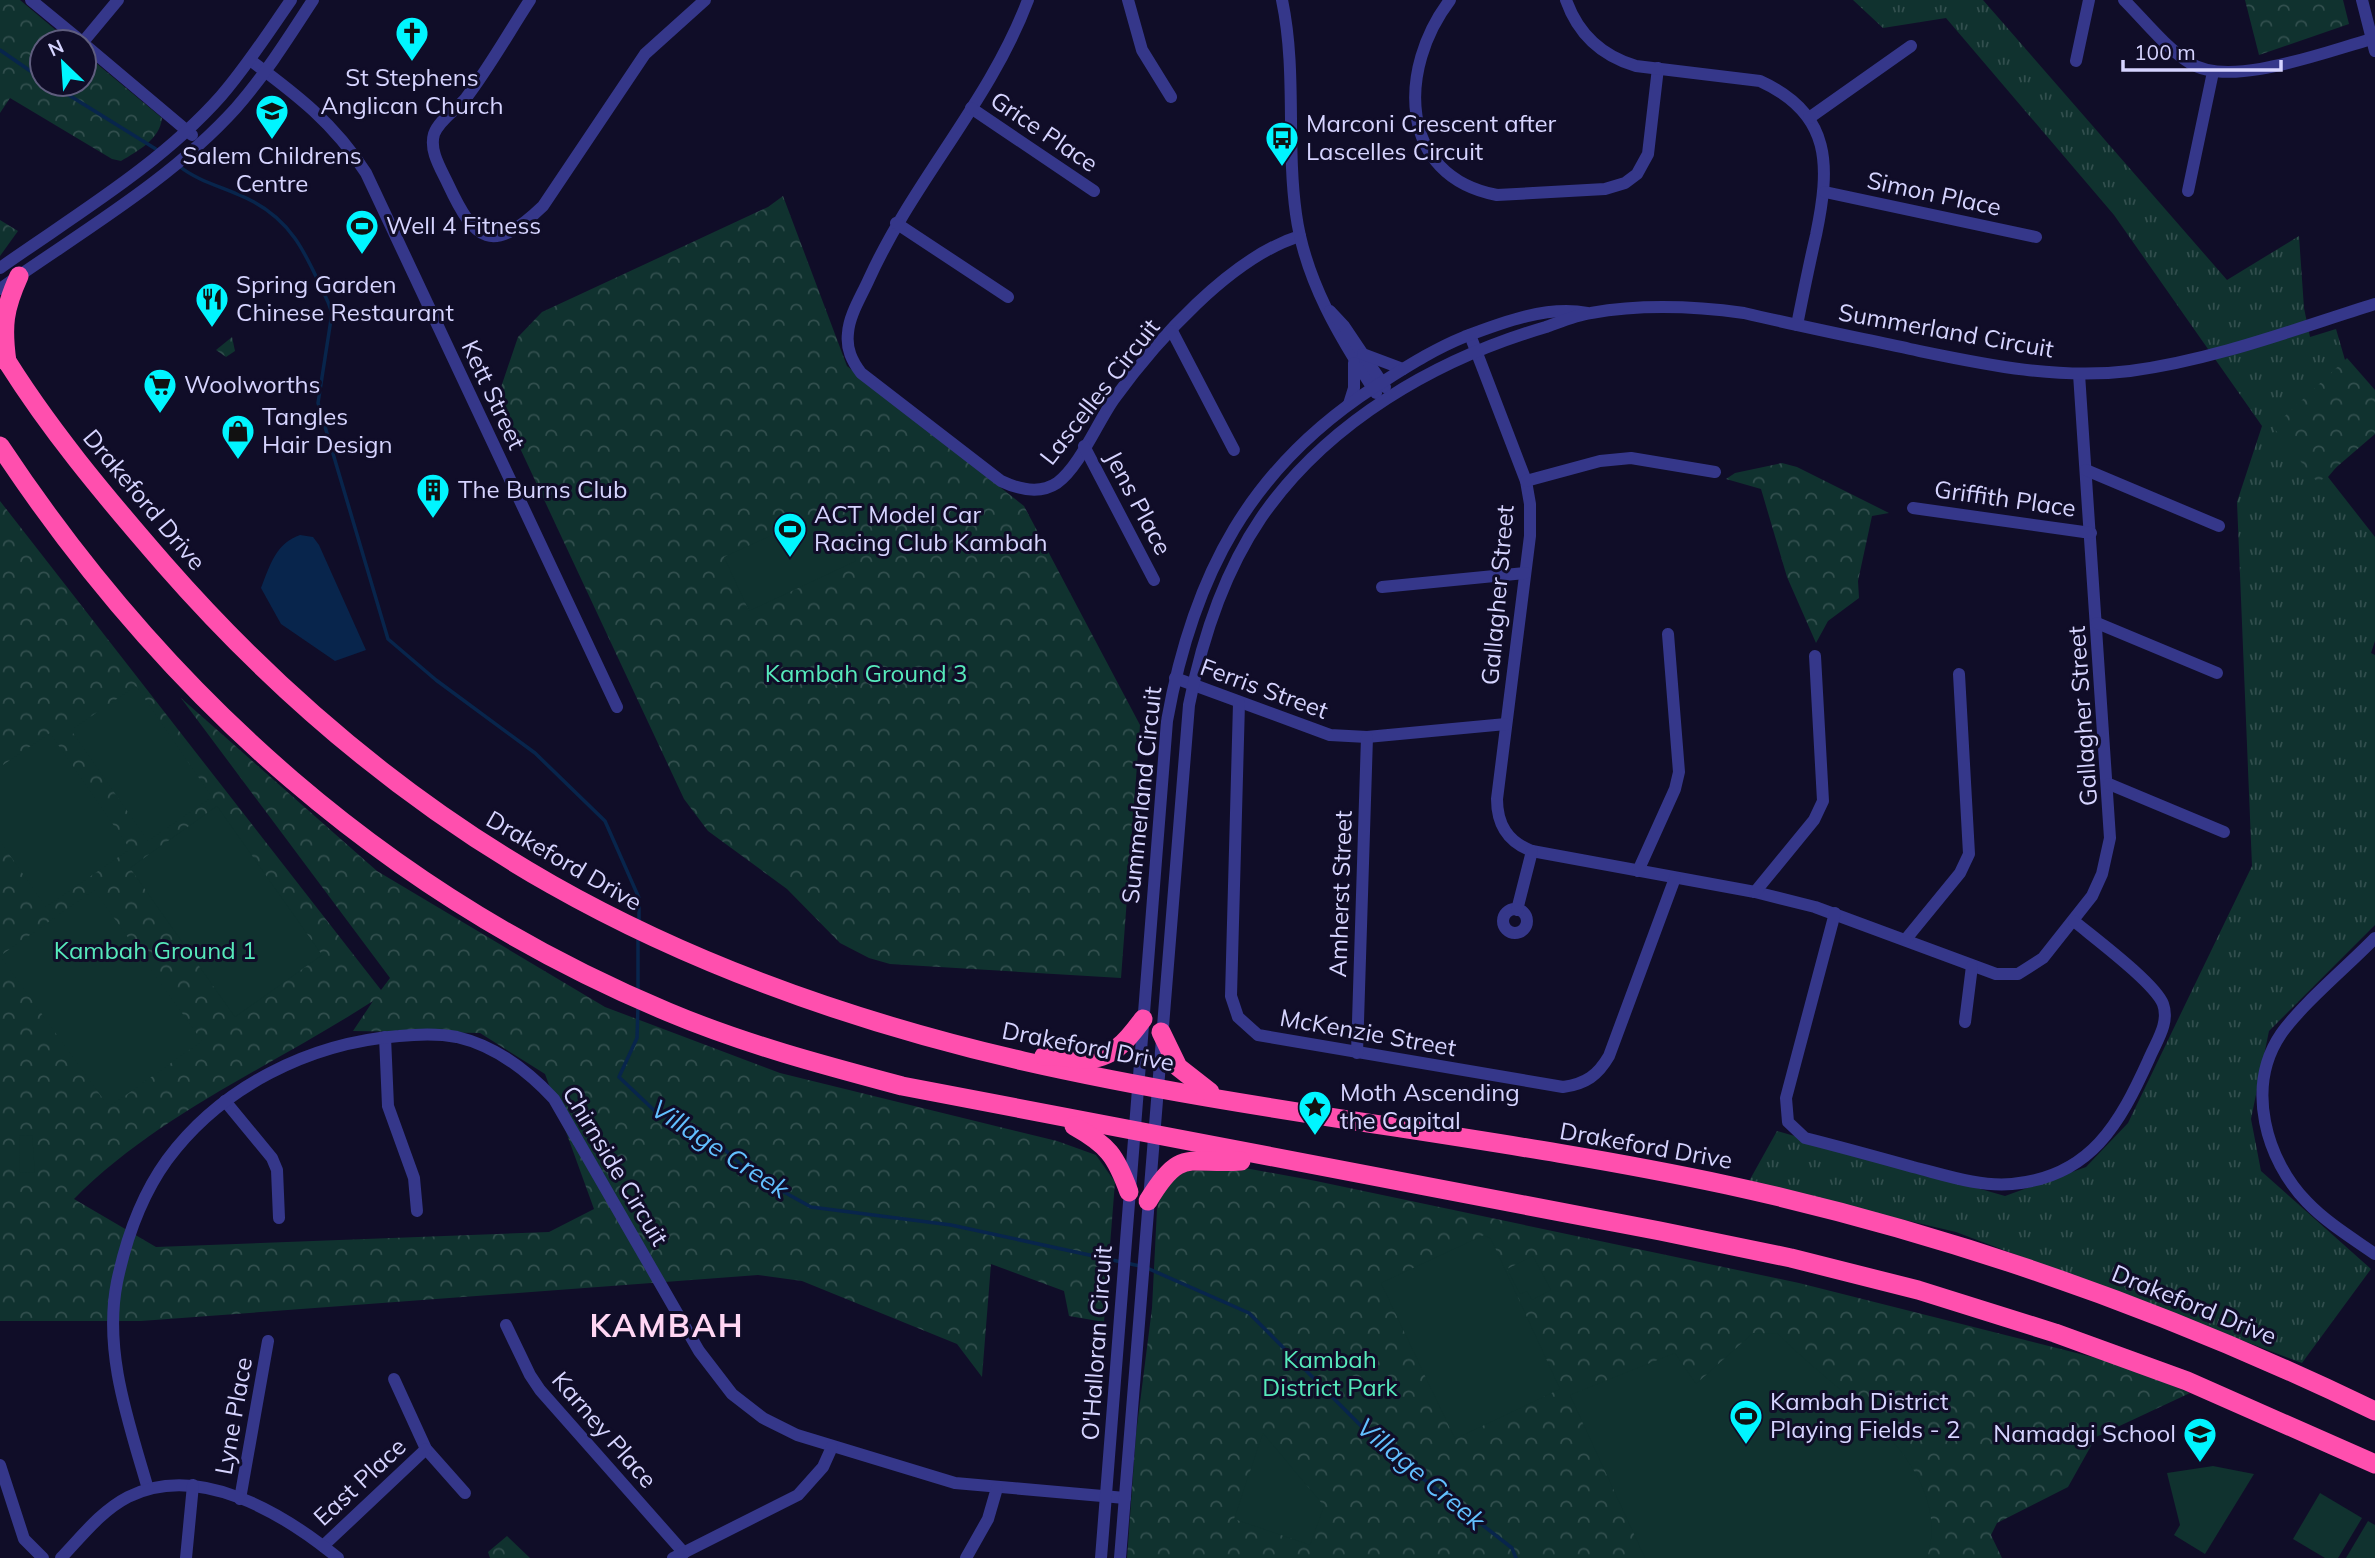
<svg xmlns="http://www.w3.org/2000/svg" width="2375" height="1558" viewBox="0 0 2375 1558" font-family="Mulish,sans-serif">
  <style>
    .grass { fill: url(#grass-tufts) }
    .forest { fill: url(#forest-crowns); fill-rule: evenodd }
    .garden { fill: #10322f }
    .water { fill: #08254c }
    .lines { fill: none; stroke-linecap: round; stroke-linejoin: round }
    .stream { stroke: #08254c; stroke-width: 3.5 }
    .minor { stroke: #35378a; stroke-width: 12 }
    .highway { stroke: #ff4fae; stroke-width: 19 }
    .labels { text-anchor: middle; stroke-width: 6; stroke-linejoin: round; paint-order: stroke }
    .poi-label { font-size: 24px; fill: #d6d4ff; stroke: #100d28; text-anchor: start }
    .street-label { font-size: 24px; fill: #d6d4ff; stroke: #100d28 }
    .park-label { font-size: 24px; fill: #56e9bb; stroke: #100d28 }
    .water-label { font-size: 26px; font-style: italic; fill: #62c0ff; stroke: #100d28 }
    .district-label { font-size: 32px; font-weight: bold; letter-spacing: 2px; fill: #ffd6f3; stroke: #100d28 }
  </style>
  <defs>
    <pattern id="grass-tufts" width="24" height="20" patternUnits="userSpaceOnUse" patternTransform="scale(1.75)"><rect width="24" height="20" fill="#10322f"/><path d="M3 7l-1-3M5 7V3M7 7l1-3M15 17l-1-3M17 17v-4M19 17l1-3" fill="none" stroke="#324f4e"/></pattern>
    <pattern id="forest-crowns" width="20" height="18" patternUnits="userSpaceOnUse" patternTransform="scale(1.75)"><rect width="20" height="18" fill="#10322f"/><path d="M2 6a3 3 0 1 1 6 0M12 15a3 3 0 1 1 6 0" fill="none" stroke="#324f4e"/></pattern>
  </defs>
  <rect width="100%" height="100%" fill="#100d28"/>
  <polygon class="grass" points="1853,0 1983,0 2227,280 2299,236 2304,308 2310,337 2336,329 2366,432 2328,477 2375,537 2375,641 2371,653 2375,655 2375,925 2269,1031 2251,1119 2261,1171 2371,1269 2302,1363 1956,1232 1748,1183 1777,1131 2005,1196 2086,1167 2128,1123 2252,866 2237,502 2262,426 2114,215 1946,18 1883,28"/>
  <g class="forest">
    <path d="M0 0H20L70 42H42V84H84V53L162 118C160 139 138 151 121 161L112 159 10 98 0 113Z"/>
    <polygon points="2245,0 2343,0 2349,24 2259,55"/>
    <polygon points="783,196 847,366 1024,506 1140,725 1121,978 890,964 869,958 840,943 787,889 708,831 684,799 497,399 518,337 542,312 768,207"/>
    <polygon points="0,220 18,231 0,256"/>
    <polygon points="232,337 235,351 226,357 216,350"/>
    <polygon points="2347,358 2375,390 2375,434 2318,483 2273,427"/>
    <polygon points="1782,463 1797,467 1889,513 1872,516 1858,581 1859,598 1828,621 1816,643 1787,577 1761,489 1726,479 1735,473"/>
    <path d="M0 501 381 990 390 978 181 698 377 871 605 1007 780 1073 1057 1141 1096 1155 1115 1182 1104 1322 1069 1316 1064 1291 991 1264 982 1377 957 1344 802 1281 758 1275 141 1321H0ZM373 1001 353 1031 480 1033 545 1074 594 1209 549 1232 156 1247 74 1199C159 1113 273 1066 373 1001Z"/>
    <polygon points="1234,1166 1316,1181 1799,1283 2120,1364 2190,1393 2096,1437 2068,1487 1997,1523 1991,1535 2002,1558 1127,1558 1136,1434 1152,1308 1157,1209 1162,1191 1181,1171"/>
    <polygon points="507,1536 530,1558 490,1558 488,1552"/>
  </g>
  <g class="garden">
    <polygon points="832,508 856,561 749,611 724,557"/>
    <polygon points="136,686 212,797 148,841 71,730"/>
    <polygon points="50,733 130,849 46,907 0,841 0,767"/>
    <polygon points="217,806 322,955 235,1017 130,868"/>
    <polygon points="94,890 202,1041 109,1107 0,956"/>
    <polygon points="32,1135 35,1172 20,1173 19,1136"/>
    <polygon points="1484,1235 1491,1239 1560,1389 1455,1439 1381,1283"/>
    <polygon points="1533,1256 1551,1290 1532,1300 1527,1291 1520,1294 1507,1269"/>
    <path d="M1753 1333 1778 1334C1833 1391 1957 1463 1927 1558H1645L1570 1395 1675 1353 1696 1384Z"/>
    <polygon points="1263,1433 1324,1506 1310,1545 1234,1519"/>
    <polygon points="2213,1466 2254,1474 2205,1554 2174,1535 2180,1525 2167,1473"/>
    <polygon points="2320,1493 2362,1518 2338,1558 2325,1558 2293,1539"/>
    <polygon points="2368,1521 2375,1525 2375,1558 2346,1558"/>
  </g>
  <path class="water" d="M300 535 313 537 319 545 366 650 335 661 281 624 261 588C270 565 276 543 300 535Z"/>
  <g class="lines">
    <g class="stream">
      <polyline points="0,50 42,79"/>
      <polyline points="51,84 159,151"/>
      <path d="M179 166C200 183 228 188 252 201 296 224 308 260 328 302L332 313 318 403 388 639 436 680 535 753 605 821 639 898V922"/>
      <polyline points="638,992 638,936"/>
      <polyline points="638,1006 637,1038 619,1077 657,1113 711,1137 750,1173 811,1207 951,1225 1140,1266"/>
      <polyline points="1147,1268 1249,1313 1381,1446 1512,1548 1516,1558"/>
    </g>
    <g class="minor">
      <polyline points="31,0 82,42"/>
      <path d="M530 0C509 32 489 68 466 98 456 110 439 120 434 134 429 151 441 169 448 184 475 242 492 255 543 206L645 54 705 0"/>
      <path d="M1028 0C990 101 914 180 869 279 862 295 849 315 848 333 846 349 852 361 861 373L1001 481C1018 489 1039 495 1057 483 1080 466 1097 423 1114 399 1156 341 1231 257 1300 236"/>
      <polyline points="1128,0 1142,50 1171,97"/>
      <path d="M1282 0C1297 71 1286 143 1296 214 1305 280 1340 338 1376 393"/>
      <path d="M1450 0C1398 68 1397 176 1497 195L1605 189 1625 183 1637 174 1648 154 1658 68"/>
      <path d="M1566 0C1578 34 1602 56 1636 66L1760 81C1833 114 1830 167 1816 235 1809 265 1803 295 1797 325"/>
      <path d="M2124 0C2145 21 2165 47 2190 63 2230 89 2327 51 2372 39"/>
      <polyline points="2362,0 2375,51"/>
      <polyline points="83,42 118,0"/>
      <polyline points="84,44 192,135"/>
      <path d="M250 60C297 95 334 123 366 173L617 707"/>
      <polyline points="2076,61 2089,0"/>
      <polyline points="971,108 1094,191"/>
      <polyline points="1809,118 1911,46"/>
      <polyline points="2188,191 2213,72"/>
      <polyline points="1825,192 2036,237"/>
      <polyline points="896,223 1008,297"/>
      <path d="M0 268C75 215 160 165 221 96 247 66 268 33 291 0"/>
      <path d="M0 289C79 233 170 181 236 108 265 75 289 37 313 0"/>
      <polyline points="1330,311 1344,326 1385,387"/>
      <polyline points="1172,331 1234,450"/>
      <path d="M1470 335 1526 481 1530 504V536L1497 799C1497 825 1508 842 1532 851L1755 892 1815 907 1996 974H2018L2043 958 2092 896 2102 874 2110 838 2079 374"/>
      <polyline points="1363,354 1403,369"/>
      <polyline points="1349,404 1354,388 1354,363"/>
      <polyline points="1084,446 1154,580"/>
      <polyline points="2086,470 2219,526"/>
      <polyline points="1526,481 1600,461 1631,458 1715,472"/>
      <polyline points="1913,508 2091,533"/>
      <polyline points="1382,587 1525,573"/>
      <polyline points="2097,623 2217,673"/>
      <polyline points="1175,678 1330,735 1367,737 1506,724"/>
      <path d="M1239 703 1231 996 1238 1017 1258 1035 1563 1087C1586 1084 1598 1075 1609 1056L1675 878"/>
      <polyline points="2109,784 2224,832"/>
      <polyline points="1638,871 1675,789 1679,772 1668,634"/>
      <polyline points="1755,892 1814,820 1823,801 1815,656"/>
      <circle cx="1515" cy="921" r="12"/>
      <polyline points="1517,910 1532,851"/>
      <path d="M1835 913 1786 1098 1788 1122 1805 1138C1841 1147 1877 1157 1913 1167 1945 1175 1979 1187 2012 1184 2091 1177 2120 1123 2149 1059 2156 1042 2170 1023 2163 1004 2155 983 2093 937 2074 921"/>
      <path d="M2375 938C2348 966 2302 1004 2281 1034 2245 1087 2266 1160 2307 1202 2326 1222 2352 1238 2375 1254"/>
      <polyline points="1906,939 1960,873 1969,854 1959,674"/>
      <polyline points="1965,1022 1972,966"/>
      <polyline points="385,1037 388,1106 414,1178 417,1211"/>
      <polyline points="1357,1053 1367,737"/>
      <polyline points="225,1101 272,1158 277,1170 279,1218"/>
      <polyline points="506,1325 530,1375 540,1390 684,1553"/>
      <polyline points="394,1379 426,1449 465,1493"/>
      <polyline points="0,1465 24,1539 43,1558"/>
      <path d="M148 1489C129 1423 103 1352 117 1282 126 1239 141 1196 167 1160 221 1087 309 1043 399 1036 418 1034 437 1033 457 1037 496 1046 527 1070 554 1099L699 1351 732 1394 763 1418 797 1435 955 1483 1125 1498"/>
      <polyline points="240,1499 268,1341"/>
      <polyline points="323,1546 426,1449"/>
      <path d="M61 1558C82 1536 101 1511 128 1497 199 1462 283 1513 338 1558"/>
      <polyline points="186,1558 193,1485"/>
      <polyline points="673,1558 798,1495 823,1467 832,1447"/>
      <polyline points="966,1558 988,1519 997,1488"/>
      <path d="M1101 1558 1167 721C1193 575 1250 467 1376 386 1405 368 1432 350 1464 337 1501 323 1547 305 1587 313"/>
      <path d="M1120 1558 1189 705C1202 639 1223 574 1261 518 1327 422 1436 359 1546 327 1560 322 1576 315 1591 313 1642 304 1693 306 1744 313 1799 326 1854 337 1910 349 1983 364 2055 380 2130 371 2214 360 2295 329 2375 304"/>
    </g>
    <g class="highway">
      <path d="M0 350C46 426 105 496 164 564 403 837 672 980 1023 1061 1256 1114 1494 1135 1727 1185 1952 1234 2168 1311 2375 1411"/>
      <path d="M7 362C2 326 4 309 19 276"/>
      <path d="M0 446C167 698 388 895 668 1012 744 1044 823 1065 902 1086L1660 1231 1791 1258 1918 1290 2055 1333 2187 1381 2375 1464"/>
      <polyline points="1161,1032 1178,1067 1210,1092"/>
      <path d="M1044 1056C1057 1055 1069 1058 1082 1059 1112 1060 1127 1041 1143 1019"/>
      <path d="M1074 1126C1108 1145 1116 1156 1129 1192"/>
      <path d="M1148 1201C1181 1146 1188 1165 1241 1161"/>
    </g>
  </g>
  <defs>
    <symbol id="church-pin" viewBox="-11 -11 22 30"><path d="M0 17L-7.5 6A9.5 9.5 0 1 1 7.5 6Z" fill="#00f5ff" stroke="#100d28"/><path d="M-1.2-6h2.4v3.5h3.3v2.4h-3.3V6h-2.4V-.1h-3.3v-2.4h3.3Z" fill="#111"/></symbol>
    <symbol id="school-pin" viewBox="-11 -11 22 30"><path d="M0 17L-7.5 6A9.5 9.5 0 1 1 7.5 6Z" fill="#00f5ff" stroke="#100d28"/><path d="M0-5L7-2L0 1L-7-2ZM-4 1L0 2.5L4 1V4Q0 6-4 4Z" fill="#111"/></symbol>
    <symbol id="bus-pin" viewBox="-11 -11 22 30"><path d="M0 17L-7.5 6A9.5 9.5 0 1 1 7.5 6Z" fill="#00f5ff" stroke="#100d28"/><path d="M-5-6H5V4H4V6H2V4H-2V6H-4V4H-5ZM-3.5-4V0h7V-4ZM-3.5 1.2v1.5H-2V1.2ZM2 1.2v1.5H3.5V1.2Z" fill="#111"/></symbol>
    <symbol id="stadium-pin" viewBox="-11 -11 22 30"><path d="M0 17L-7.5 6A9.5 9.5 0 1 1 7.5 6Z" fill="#00f5ff" stroke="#100d28"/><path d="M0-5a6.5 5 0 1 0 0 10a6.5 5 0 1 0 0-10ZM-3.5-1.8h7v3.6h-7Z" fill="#111"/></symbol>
    <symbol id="restaurant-pin" viewBox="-11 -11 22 30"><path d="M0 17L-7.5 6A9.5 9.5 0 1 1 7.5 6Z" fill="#00f5ff" stroke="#100d28"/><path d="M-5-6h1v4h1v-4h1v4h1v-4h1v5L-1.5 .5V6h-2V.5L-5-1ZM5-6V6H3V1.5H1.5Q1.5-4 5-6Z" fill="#111"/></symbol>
    <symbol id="supermarket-pin" viewBox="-11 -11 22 30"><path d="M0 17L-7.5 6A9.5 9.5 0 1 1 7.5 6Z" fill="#00f5ff" stroke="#100d28"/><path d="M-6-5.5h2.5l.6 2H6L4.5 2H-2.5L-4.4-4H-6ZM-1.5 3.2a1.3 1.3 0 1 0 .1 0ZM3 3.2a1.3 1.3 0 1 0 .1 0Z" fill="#111"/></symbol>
    <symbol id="shop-pin" viewBox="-11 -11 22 30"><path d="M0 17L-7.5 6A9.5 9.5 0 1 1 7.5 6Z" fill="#00f5ff" stroke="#100d28"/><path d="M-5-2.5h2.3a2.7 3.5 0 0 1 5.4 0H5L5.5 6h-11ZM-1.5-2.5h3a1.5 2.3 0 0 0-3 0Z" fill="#111"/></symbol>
    <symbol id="building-pin" viewBox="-11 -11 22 30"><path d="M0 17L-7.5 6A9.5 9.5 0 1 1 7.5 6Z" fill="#00f5ff" stroke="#100d28"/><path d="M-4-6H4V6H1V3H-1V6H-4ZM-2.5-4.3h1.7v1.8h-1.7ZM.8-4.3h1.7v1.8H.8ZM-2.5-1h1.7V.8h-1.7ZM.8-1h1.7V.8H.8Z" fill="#111"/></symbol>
    <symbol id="sight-pin" viewBox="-11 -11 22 30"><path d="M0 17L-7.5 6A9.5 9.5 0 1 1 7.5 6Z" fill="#00f5ff" stroke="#100d28"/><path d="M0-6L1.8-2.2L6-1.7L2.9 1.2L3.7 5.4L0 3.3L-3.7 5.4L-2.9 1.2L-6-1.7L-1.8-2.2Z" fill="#111"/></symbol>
  </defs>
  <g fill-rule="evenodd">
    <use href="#church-pin" x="393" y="14" width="38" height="52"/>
    <use href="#school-pin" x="253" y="92" width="38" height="52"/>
    <use href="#bus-pin" x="1263" y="119" width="38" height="52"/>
    <use href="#stadium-pin" x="343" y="207" width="38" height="52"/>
    <use href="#restaurant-pin" x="193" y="280" width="38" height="52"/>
    <use href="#supermarket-pin" x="141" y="366" width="38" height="52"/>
    <use href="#shop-pin" x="219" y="412" width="38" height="52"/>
    <use href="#building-pin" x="414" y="471" width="38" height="52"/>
    <use href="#stadium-pin" x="771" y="510" width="38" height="52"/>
    <use href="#sight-pin" x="1296" y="1088" width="38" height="52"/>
    <use href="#stadium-pin" x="1727" y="1397" width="38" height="52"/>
    <use href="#school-pin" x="2181" y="1415" width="38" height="52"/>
  </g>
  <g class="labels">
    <g class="poi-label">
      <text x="412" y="86" text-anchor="middle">St Stephens<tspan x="412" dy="28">Anglican Church</tspan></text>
      <text x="1306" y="132">Marconi Crescent after<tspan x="1306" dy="28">Lascelles Circuit</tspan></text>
      <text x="272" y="164" text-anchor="middle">Salem Childrens<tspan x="272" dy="28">Centre</tspan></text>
      <text x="386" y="234">Well 4 Fitness</text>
      <text x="236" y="293">Spring Garden<tspan x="236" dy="28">Chinese Restaurant</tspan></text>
      <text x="184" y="393">Woolworths</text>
      <text x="262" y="425">Tangles<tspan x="262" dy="28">Hair Design</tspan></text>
      <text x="458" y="498">The Burns Club</text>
      <text x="814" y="523">ACT Model Car<tspan x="814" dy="28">Racing Club Kambah</tspan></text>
      <text x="1340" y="1101">Moth Ascending<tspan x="1340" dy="28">the Capital</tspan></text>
      <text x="1770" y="1410">Kambah District<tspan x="1770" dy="28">Playing Fields - 2</tspan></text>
      <text x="2176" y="1442" text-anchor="end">Namadgi School</text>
    </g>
    <g class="street-label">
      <text transform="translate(1044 132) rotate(34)" y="8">Grice Place</text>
      <text transform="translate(1934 194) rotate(12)" y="8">Simon Place</text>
      <text transform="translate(1946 331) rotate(10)" y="8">Summerland Circuit</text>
      <text transform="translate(1100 392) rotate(-52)" y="8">Lascelles Circuit</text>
      <text transform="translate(493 395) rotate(65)" y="8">Kett Street</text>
      <text transform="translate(2005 499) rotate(8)" y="8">Griffith Place</text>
      <text transform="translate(144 500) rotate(50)" y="8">Drakeford Drive</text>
      <text transform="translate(1138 503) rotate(62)" y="8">Jens Place</text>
      <text transform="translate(1498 595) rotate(-85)" y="8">Gallagher Street</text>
      <text transform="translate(1264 689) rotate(20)" y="8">Ferris Street</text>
      <text transform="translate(2083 716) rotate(-94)" y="8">Gallagher Street</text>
      <text transform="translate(1142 795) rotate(-84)" y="8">Summerland Circuit</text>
      <text transform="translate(564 861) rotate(30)" y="8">Drakeford Drive</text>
      <text transform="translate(1341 894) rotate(-88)" y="8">Amherst Street</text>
      <text transform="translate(1368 1033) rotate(10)" y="8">McKenzie Street</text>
      <text transform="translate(1088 1047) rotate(11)" y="8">Drakeford Drive</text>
      <text transform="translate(1646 1146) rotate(10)" y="8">Drakeford Drive</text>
      <text transform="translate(615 1166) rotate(59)" y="8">Chirnside Circuit</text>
      <text transform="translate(2194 1305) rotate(22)" y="8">Drakeford Drive</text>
      <text transform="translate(1097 1343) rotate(-86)" y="8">O'Halloran Circuit</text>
      <text transform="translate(234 1416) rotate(-80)" y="8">Lyne Place</text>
      <text transform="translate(604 1430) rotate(49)" y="8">Karney Place</text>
      <text transform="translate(360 1482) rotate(-43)" y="8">East Place</text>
    </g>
    <g class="park-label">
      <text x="866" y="682">Kambah Ground 3</text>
      <text x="155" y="959">Kambah Ground 1</text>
      <text x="1330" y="1368">Kambah<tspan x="1330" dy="28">District Park</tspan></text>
    </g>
    <g class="water-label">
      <text transform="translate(720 1149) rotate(33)" y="9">Village Creek</text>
      <text transform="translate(1421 1474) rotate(40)" y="9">Village Creek</text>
    </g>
    <g class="district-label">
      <text x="667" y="1337">KAMBAH</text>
    </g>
  </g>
  <g transform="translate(63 63) rotate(335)"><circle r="33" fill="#100d28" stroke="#5f5d7e" stroke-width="2"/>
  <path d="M0-5L12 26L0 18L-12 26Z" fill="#00f5ff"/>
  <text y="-10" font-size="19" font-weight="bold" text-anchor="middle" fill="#d6d4ff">N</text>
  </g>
  <path d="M2123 60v10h158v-10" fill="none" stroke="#d6d4ff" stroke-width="3.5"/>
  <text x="2134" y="60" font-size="21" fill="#d6d4ff" stroke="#100d28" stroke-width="5" paint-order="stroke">100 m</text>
</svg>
